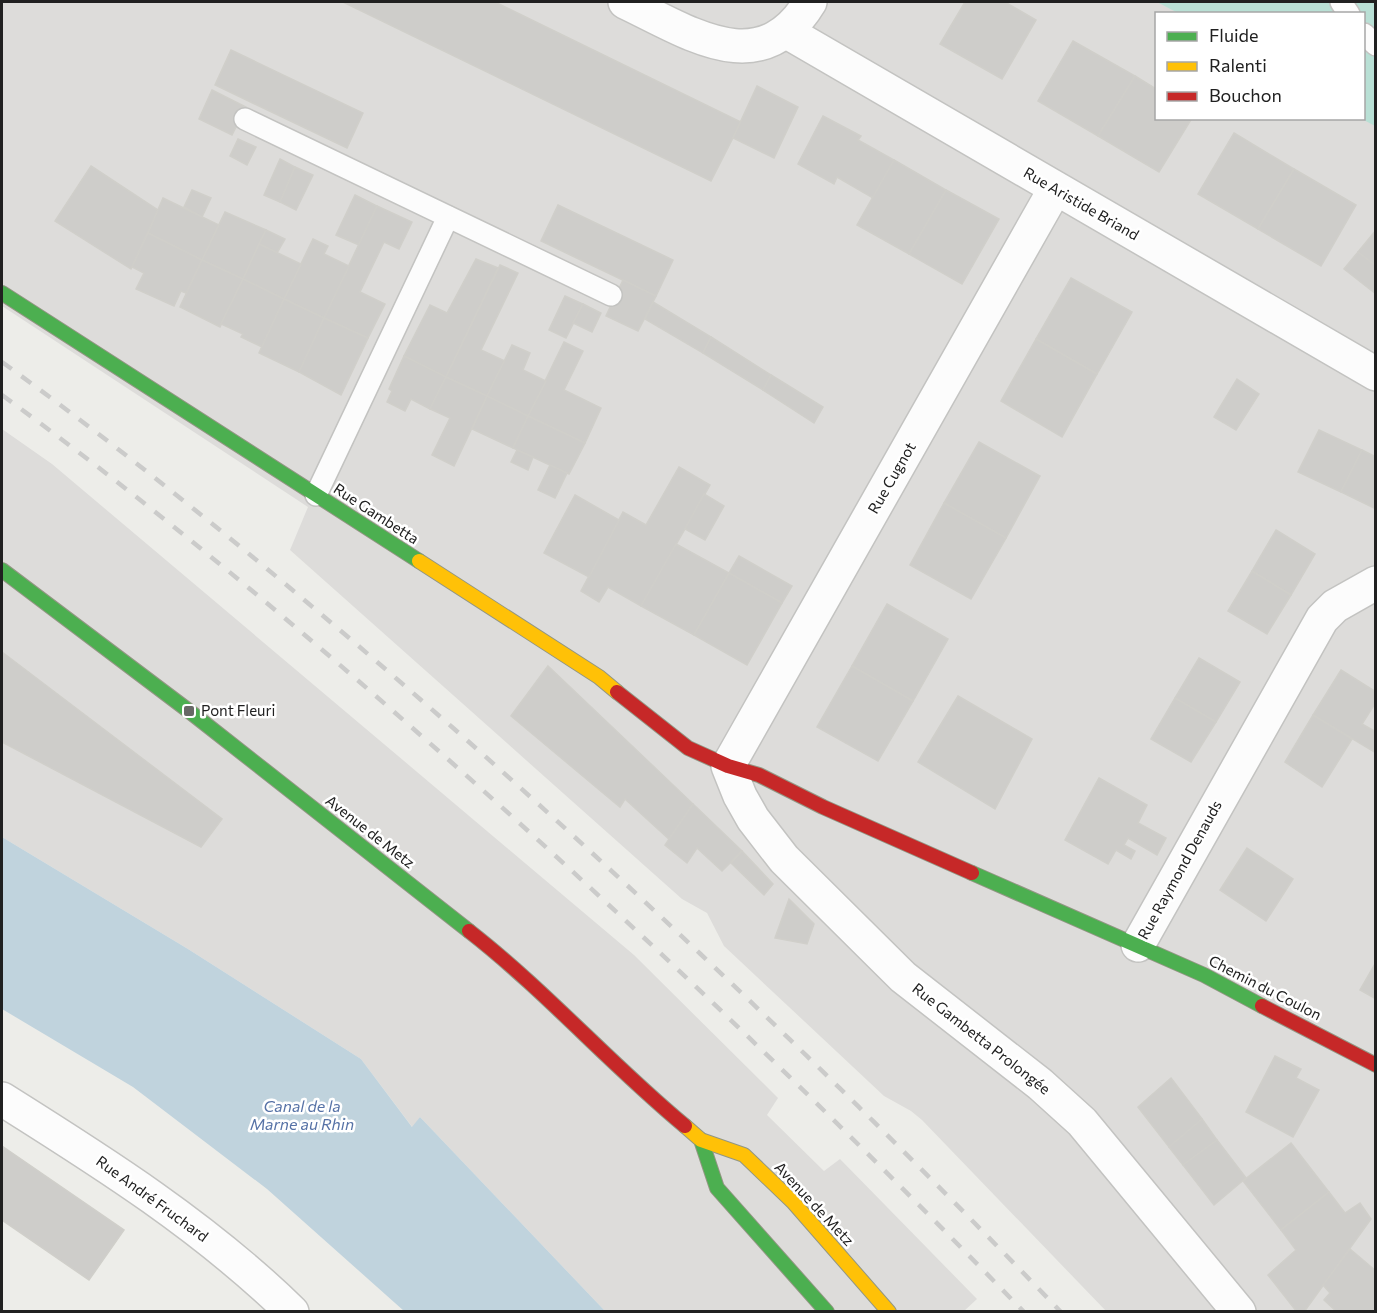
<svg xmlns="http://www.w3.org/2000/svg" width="1377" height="1313" viewBox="0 0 1377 1313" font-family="Commissioner,sans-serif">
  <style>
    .residential { fill: #dddcda; fill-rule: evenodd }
    .pitch { fill: #b9e0d5 }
    .water { fill: #c0d3dd }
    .building { fill: #cecdca; stroke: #d0cfca; stroke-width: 1.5 }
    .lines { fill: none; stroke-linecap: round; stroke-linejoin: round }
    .lane-casing { stroke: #c3c3c1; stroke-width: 24 }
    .street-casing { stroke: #c3c3c1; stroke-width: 36 }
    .fast-casing { stroke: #929683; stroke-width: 16 }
    .slow-casing { stroke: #929683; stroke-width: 16 }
    .jam-casing { stroke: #929683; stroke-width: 16 }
    .lane { stroke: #fcfcfc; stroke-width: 21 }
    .street { stroke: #fcfcfc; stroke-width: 33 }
    .fast { stroke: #4caf50; stroke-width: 14 }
    .slow { stroke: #ffc107; stroke-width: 14 }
    .jam { stroke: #c62828; stroke-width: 14 }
    .rail { stroke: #cbcbca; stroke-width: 4.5; stroke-dasharray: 12 12; stroke-linecap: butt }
    .poi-dot { fill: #686866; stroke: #fff; stroke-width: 2 }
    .labels { text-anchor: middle; stroke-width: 5; stroke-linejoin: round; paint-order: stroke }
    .street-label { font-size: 15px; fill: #202020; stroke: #fff }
    .poi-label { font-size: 15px; fill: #202020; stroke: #fff; text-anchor: start }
    .water-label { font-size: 16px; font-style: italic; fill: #5672a6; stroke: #fff }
  </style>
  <rect width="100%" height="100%" fill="#edede9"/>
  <g class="residential">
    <path d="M2 2H1375V1311H1106L922 1120 911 1111 884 1096 724 946 707 913 682 899 290 550 308 507 2 306ZM1156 14H1364V118H1156Z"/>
    <polygon points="2,429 52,464 634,955 778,1098 767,1115 824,1171 840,1159 977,1299 963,1312 605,1311 420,1117 413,1128 361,1059 188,949 2,837"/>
  </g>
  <polygon class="pitch" points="1157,2 1375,2 1375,126 1362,119 1364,14 1178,13"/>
  <polygon class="water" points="2,837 188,949 361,1059 412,1127 420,1117 605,1311 404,1311 267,1189 133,1087 2,1009"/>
  <g class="building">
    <polygon points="343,2 495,2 741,122 711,181"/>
    <polygon points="965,2 1005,2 1036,20 1002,79 940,44"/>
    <polygon points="1073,41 1135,76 1098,136 1038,101"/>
    <polygon points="231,50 363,113 347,148 215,85"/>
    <polygon points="1135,76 1156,89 1156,118 1192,118 1159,172 1098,136"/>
    <polygon points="757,86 798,107 774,158 733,138"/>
    <polygon points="212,90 246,107 232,135 199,119"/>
    <polygon points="823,116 861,136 858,140 894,160 873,198 837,177 834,184 798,164"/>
    <polygon points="1234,133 1294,169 1258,229 1198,194"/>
    <polygon points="238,139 256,147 247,165 230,156"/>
    <polygon points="280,159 295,167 280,202 264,195"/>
    <polygon points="894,160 946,190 909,254 857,225"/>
    <polygon points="91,166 158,210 131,269 55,221"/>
    <polygon points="295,167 313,175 296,210 280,202"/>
    <polygon points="1294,169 1356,205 1321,266 1258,229"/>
    <polygon points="192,190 211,198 202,217 184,207"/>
    <polygon points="946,190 999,219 962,284 909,254"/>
    <polygon points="355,195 377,206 359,245 336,235"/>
    <polygon points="163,198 219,225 202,260 148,233"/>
    <polygon points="558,205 673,260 656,296 541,241"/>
    <polygon points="377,206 412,222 399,249 384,242 360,292 385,304 368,338 324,318"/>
    <polygon points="225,212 266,230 243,279 202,260"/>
    <polygon points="266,230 285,239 277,253 259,244"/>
    <polygon points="1376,230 1376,266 1358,252"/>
    <polygon points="148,233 202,260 186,293 181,291 174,306 136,289 144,273 132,267"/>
    <polygon points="313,239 328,246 324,254 349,266 324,318 284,299"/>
    <polygon points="259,244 301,264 284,299 243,279"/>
    <polygon points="1358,252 1376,266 1376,294 1344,269"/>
    <polygon points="476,259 498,268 446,377 404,356 430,305 447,313"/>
    <polygon points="202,260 243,279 220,327 180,307"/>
    <polygon points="500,265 518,273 481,350 505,361 487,396 446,377"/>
    <polygon points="1071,278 1132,312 1097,374 1036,339"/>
    <polygon points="243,279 284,299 262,347 241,337 243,334 221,324"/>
    <polygon points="623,280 656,296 638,331 606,316"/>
    <polygon points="565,296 583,304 566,338 549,330"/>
    <polygon points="284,299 324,318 299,372 259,353"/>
    <polygon points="653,302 711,337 703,353 645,319"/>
    <polygon points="583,304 601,313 592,332 573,323"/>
    <polygon points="324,318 368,338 341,395 299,372"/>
    <polygon points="711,337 771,375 763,390 703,353"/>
    <polygon points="1036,339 1097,374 1062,437 1001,401"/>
    <polygon points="564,342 583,351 564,390 601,408 585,443 528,416"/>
    <polygon points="512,345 530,353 523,370 546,381 528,416 487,396"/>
    <polygon points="404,356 446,377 430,409 411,399 405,411 387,402 392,391 389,389"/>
    <polygon points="771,375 823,407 814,423 763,390"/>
    <polygon points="446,377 487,396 454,466 432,455 450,418 430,409"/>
    <polygon points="1237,379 1259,394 1236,430 1214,417"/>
    <polygon points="487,396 528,416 513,448 472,429"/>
    <polygon points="528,416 585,443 569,474 513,448"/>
    <polygon points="1319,430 1362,450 1341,492 1298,472"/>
    <polygon points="979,442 1040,476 1006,538 944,503"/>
    <polygon points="517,450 533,457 528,470 511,462"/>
    <polygon points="1362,450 1376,457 1376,509 1341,492"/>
    <polygon points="550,465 567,473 555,498 538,490"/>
    <polygon points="679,467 710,485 641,606 608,587 599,602 581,591 623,512 646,525"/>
    <polygon points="704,494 724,506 705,540 685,529"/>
    <polygon points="575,495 619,520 589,577 544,553"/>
    <polygon points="944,503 1006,538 971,599 910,565"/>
    <polygon points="1276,530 1315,554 1291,595 1252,571"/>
    <polygon points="676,544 729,573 694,635 641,606"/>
    <polygon points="739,556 792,586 782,603 729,573"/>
    <polygon points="1252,571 1291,595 1267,634 1228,611"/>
    <polygon points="729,573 782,603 747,665 694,635"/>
    <polygon points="887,604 948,639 913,701 852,666"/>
    <polygon points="2,652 222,819 201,847 2,742"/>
    <polygon points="1199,658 1240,682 1216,722 1175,698"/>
    <polygon points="548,666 693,804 669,839 625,799 620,807 511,716"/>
    <polygon points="852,666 913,701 878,761 817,727"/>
    <polygon points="1341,670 1376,692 1376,702 1362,724 1376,732 1376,753 1313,715"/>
    <polygon points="958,696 1032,739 995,809 918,762"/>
    <polygon points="1175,698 1216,722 1191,762 1151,739"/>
    <polygon points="1313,715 1352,739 1322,787 1285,762"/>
    <polygon points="1099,778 1147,805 1138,823 1166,838 1157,855 1128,838 1124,845 1135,851 1131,859 1116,850 1108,864 1065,840"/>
    <polygon points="693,804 742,851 722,871 697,848 687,863 665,845"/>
    <polygon points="1247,848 1293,879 1266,921 1220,890"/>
    <polygon points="742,851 773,884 764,895 731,863"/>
    <polygon points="789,899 814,924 807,944 775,938"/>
    <polygon points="1376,962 1376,999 1360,990"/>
    <polygon points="1275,1056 1301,1069 1296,1078 1319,1090 1293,1137 1246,1112"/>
    <polygon points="1171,1078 1202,1119 1169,1147 1138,1107"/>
    <polygon points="1202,1119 1217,1140 1183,1165 1169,1147"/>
    <polygon points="1217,1140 1246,1178 1214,1205 1183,1165"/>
    <polygon points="1291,1143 1329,1192 1281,1230 1243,1181"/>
    <polygon points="2,1146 124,1230 89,1280 2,1220"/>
    <polygon points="1329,1192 1345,1213 1360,1203 1371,1219 1304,1312 1297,1312 1268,1275 1296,1250 1281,1230"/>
    <polygon points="1350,1249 1376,1271 1376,1312 1337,1312 1324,1300 1330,1293 1323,1285"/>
  </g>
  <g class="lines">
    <defs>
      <g id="lane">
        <polyline points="1341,2 1349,14"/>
        <polyline points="1364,34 1376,45"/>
        <polyline points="245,119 611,295"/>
        <polyline points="316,495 448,217"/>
      </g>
      <g id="street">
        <path d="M625 2C690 33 761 83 810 2"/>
        <polyline points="787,32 1376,374"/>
        <polyline points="1055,189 728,766 740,796 753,819 784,859 903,977 1040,1084 1082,1122 1239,1312"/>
        <polyline points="1138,945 1322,619 1335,606 1376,583"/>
        <path d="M2 1099C104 1163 205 1227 292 1312"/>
      </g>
      <g id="fast">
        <polyline points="2,293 419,561"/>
        <polyline points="2,570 189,711 469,931"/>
        <polyline points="972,873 1204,975 1262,1006"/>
        <polyline points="701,1140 717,1188 827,1312"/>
      </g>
      <g id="slow">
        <polyline points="419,561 599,677 617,692"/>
        <polyline points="685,1126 701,1140 744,1155 793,1202 889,1312"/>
      </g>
      <g id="jam">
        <polyline points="617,692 688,748 728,766 759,775 823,807 972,873"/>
        <path d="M469 931C546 991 610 1064 685 1126"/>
        <polyline points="1262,1006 1376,1065"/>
      </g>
    </defs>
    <use href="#lane" class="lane-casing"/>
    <use href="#street" class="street-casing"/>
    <use href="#fast" class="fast-casing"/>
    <use href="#slow" class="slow-casing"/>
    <use href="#jam" class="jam-casing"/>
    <use href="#lane" class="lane"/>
    <use href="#street" class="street"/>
    <use href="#fast" class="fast"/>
    <use href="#slow" class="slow"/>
    <use href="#jam" class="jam"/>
    <g class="rail">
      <path d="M2 362C158 475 307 600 452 727 663 913 866 1109 1061 1312"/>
      <path d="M2 395C143 498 278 610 409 725 623 912 827 1109 1024 1312"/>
    </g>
  </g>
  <rect class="poi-dot" x="183" y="705" width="12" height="12" rx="3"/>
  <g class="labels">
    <g class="street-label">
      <text transform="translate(1081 204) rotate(30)" y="5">Rue Aristide Briand</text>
      <text transform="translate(892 478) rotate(-60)" y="5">Rue Cugnot</text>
      <text transform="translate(376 514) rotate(33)" y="5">Rue Gambetta</text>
      <text transform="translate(370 832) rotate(38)" y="5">Avenue de Metz</text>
      <text transform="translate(1180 870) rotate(-61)" y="5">Rue Raymond Denauds</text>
      <text transform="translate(1265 988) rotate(27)" y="5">Chemin du Coulon</text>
      <text transform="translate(981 1039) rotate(38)" y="5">Rue Gambetta Prolongée</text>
      <text transform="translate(152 1199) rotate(36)" y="5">Rue André Fruchard</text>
      <text transform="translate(814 1204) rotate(47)" y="5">Avenue de Metz</text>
    </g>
    <g class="poi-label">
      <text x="201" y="716">Pont Fleuri</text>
    </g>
    <g class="water-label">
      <text x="302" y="1112">Canal de la<tspan x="302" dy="18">Marne au Rhin</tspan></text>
    </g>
  </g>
  <rect width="1377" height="1313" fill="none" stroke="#202020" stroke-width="6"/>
  <rect x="1155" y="12" width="210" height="108" fill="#ffffff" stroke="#a6a6a6" stroke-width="1.5"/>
  <rect x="1167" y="32" width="30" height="9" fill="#4caf50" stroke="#a6a6a6" stroke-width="1.5"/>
  <text x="1209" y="42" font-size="18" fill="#202020">Fluide</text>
  <rect x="1167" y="62" width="30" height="9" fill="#ffc107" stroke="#a6a6a6" stroke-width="1.5"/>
  <text x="1209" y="72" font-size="18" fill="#202020">Ralenti</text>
  <rect x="1167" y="92" width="30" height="9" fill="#c62828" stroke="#a6a6a6" stroke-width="1.5"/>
  <text x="1209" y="102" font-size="18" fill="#202020">Bouchon</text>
</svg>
